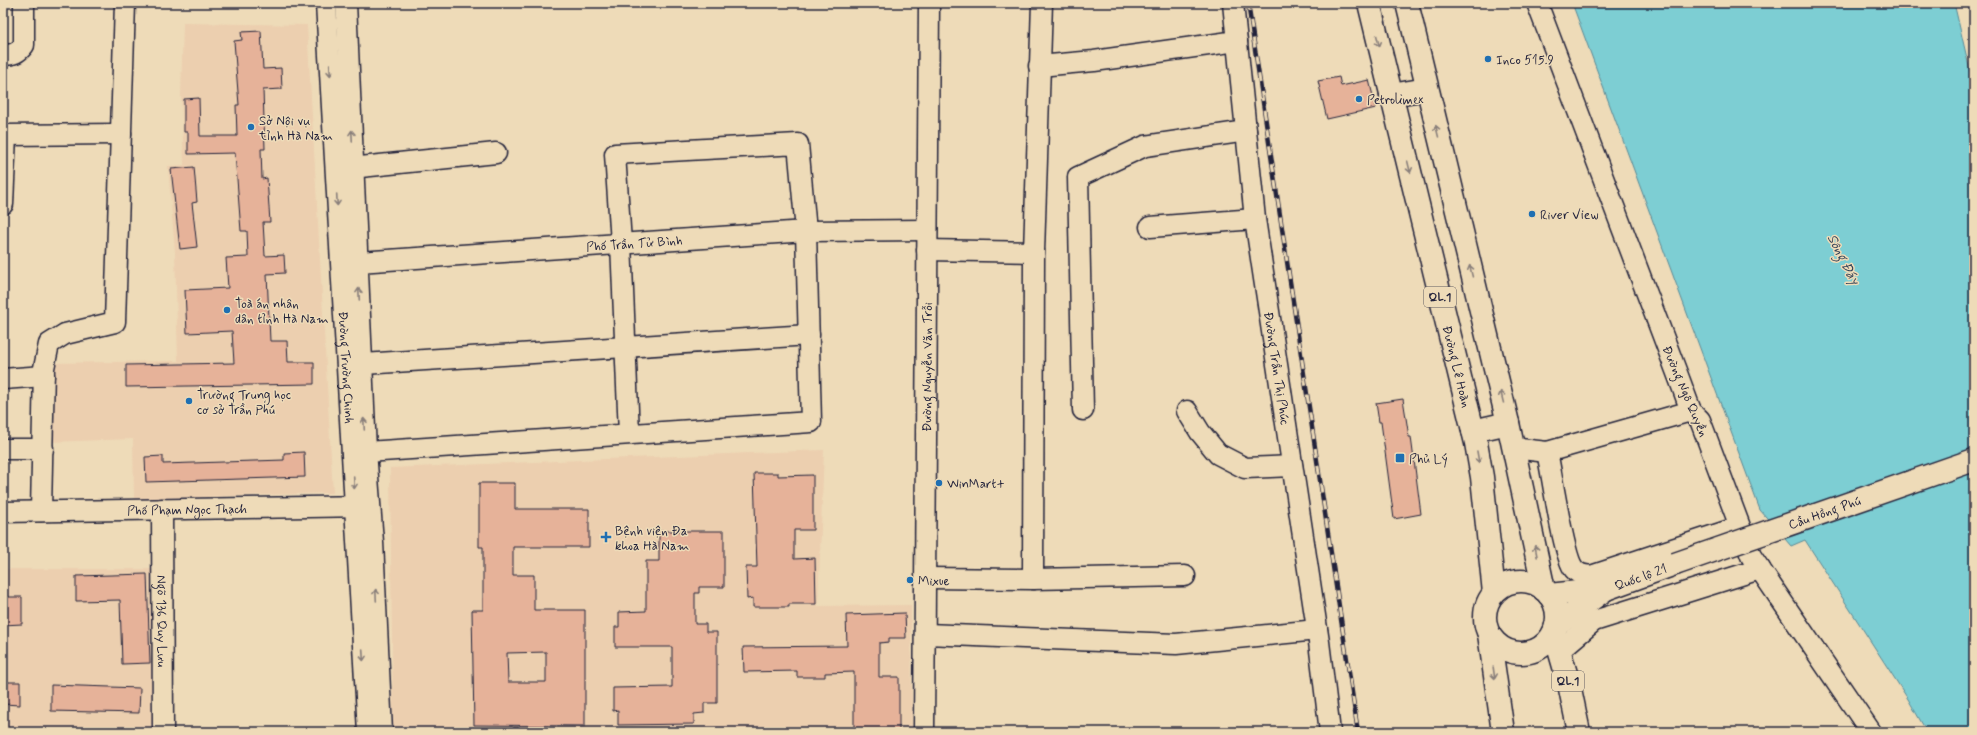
<svg xmlns="http://www.w3.org/2000/svg" width="1977" height="735" viewBox="0 0 1977 735" font-family="Mynerve,sans-serif">
  <style>
    .built { fill: #eccfaf }
    .water { fill: #7dced3; stroke: #598996 }
    .building { fill: #e6b299; stroke: #22223b; fill-rule: evenodd }
    .lines { fill: none; stroke-linecap: round; stroke-linejoin: round }
    .minor-casing { stroke: #22223b; stroke-width: 23 }
    .major-casing { stroke: #22223b; stroke-width: 25 }
    .minor { stroke: #eedbb8; stroke-width: 20 }
    .major { stroke: #eedbb8; stroke-width: 22 }
    .rail-casing { stroke: #22223b; stroke-width: 4.5 }
    .rail { stroke: #eedbb8; stroke-width: 3; stroke-dasharray: 9; stroke-linecap: butt }
    .major-bridge-casing { stroke: #22223b; stroke-width: 25; stroke-linecap: butt }
    .major-bridge { stroke: #eedbb8; stroke-width: 22 }
    .oneway { stroke: #887e7a }
    .poi-dot { fill: #1f6fb2; stroke: #eedbb8; stroke-width: 1.5 }
    .labels { text-anchor: middle; stroke-width: 3; stroke-linejoin: round; paint-order: stroke }
    .shield { fill: #eedbb8; stroke: #5f5a60; stroke-width: 1 }
    .shield-label { font-size: 12px; font-weight: bold; fill: #22223b }
    .poi-label { font-size: 13px; fill: #22223b; stroke: #eedbb8; text-anchor: start }
    .street-label { font-size: 13px; fill: #22223b; stroke: #eedbb8 }
    .water-label { font-size: 14px; font-style: italic; fill: #344459; stroke: #eedbb8 }
  </style>
  <rect width="100%" height="100%" fill="#eedbb8"/>
  <filter id="ink" filterUnits="userSpaceOnUse"><feTurbulence type="fractalNoise" baseFrequency=".025" numOctaves="2"/><feDisplacementMap in="SourceGraphic" scale="8" xChannelSelector="R" yChannelSelector="G"/><feConvolveMatrix kernelMatrix="1 2 1 2 8 2 1 2 1" color-interpolation-filters="sRGB"/></filter>
  <g filter="url(#ink)">
    <g class="built">
      <polygon points="183,23 307,25 333,493 134,499 133,439 49,442 50,363 178,361 175,252 168,166 184,165 181,96"/>
      <polygon points="824,450 818,606 911,605 912,732 393,732 390,468"/>
      <polygon points="3,569 159,569 156,732 3,732"/>
    </g>
    <polygon class="water" points="1572,3 1954,3 1974,88 1974,732 1927,732 1908,699 1805,540 1791,546 1760,510"/>
    <g class="building">
      <polygon points="261,31 263,69 281,68 282,89 263,90 265,149 261,149 262,179 267,178 270,222 263,222 265,256 284,255 285,273 267,274 270,341 287,341 288,362 314,362 314,384 126,387 126,365 234,363 232,331 187,333 185,290 228,288 226,258 248,257 247,231 241,231 235,153 188,154 188,132 184,132 184,99 199,98 200,136 237,136 236,105 239,105 234,41 242,40 241,32"/>
      <polygon points="1339,77 1341,86 1369,80 1376,108 1327,119 1318,81"/>
      <polygon points="194,167 197,202 192,203 197,247 180,249 171,169"/>
      <polygon points="1403,399 1409,437 1411,437 1421,514 1394,519 1381,422 1379,422 1376,403"/>
      <polygon points="304,452 305,477 146,482 145,457 163,456 163,464 284,460 284,453"/>
      <polygon points="754,473 778,473 778,476 813,475 813,530 794,530 794,559 815,558 816,604 789,604 789,607 753,607 753,598 747,599 746,567 757,567"/>
      <path d="M479 483H515V509H589V547H513V575H534V610H585V726L474 725 472 610H483V547H479ZM546 652V682H508L507 653Z"/>
      <polygon points="659,531 724,531 724,587 699,587 699,593 695,593 695,624 706,624 706,632 717,632 717,703 704,703 704,713 694,714 694,724 618,725 618,710 613,711 613,688 672,687 672,647 615,647 615,627 619,627 619,612 646,611 646,561 659,561"/>
      <polygon points="147,574 150,663 122,664 120,600 76,601 76,576"/>
      <polygon points="3,597 22,597 22,624 3,625"/>
      <polygon points="905,613 906,638 889,638 889,642 879,643 879,677 899,677 899,732 854,732 854,672 825,673 825,677 797,677 797,671 744,672 743,647 847,646 846,615"/>
      <polygon points="3,682 20,682 20,705 3,704"/>
      <polygon points="51,685 140,688 139,713 51,711"/>
    </g>
    <g class="lines">
      <defs>
        <g id="minor">
          <path id="s1" d="M326 3 368 732"/>
          <polyline points="346,3 366,451 373,542 382,732"/>
          <path id="s2" d="M1233 3 1255 219 1319 642 1330 732"/>
          <polyline points="1537,3 1680,381 1691,411 1700,420 1751,556 1871,732"/>
          <path d="M3 55C13 55 18 53 24 45V3"/>
          <polyline points="1039,66 1094,61 1237,41"/>
          <polyline points="3,135 121,134"/>
          <polyline points="341,169 496,153"/>
          <polyline points="3,204 6,135"/>
          <polyline points="1150,227 1255,219"/>
          <polyline points="927,250 1034,252"/>
          <path id="s3" d="M344 263 806 231 927 230"/>
          <polyline points="348,365 809,335"/>
          <polyline points="3,379 44,376"/>
          <polyline points="1083,410 1078,177 1145,146 1246,131"/>
          <polyline points="1187,411 1200,432 1218,454 1245,468 1292,466"/>
          <polyline points="1513,448 1547,452 1691,411"/>
          <polyline points="3,449 43,449"/>
          <path d="M1547 452C1552 473 1563 556 1574 569 1579 575 1588 576 1594 575L1739 527"/>
          <polyline points="352,453 811,422 806,231 798,144 615,154 621,243 629,434"/>
          <path id="s4" d="M162 509 163 732"/>
          <polyline points="41,511 44,368 49,344 65,334 115,322 125,3"/>
          <path id="s5" d="M3 512 367 506"/>
          <polyline points="926,578 1033,579 1185,576"/>
          <polyline points="1033,579 1034,252 1042,3"/>
          <polyline points="926,634 1176,644 1317,630"/>
          <polyline points="1560,650 1594,621 1760,569"/>
          <path id="s6" d="M924 732 929 3"/>
        </g>
        <g id="major">
          <path id="s7" d="M1369 3 1476 443 1482 477 1494 593"/>
          <polyline points="1407,3 1508,423 1544,590"/>
          <polyline points="1391,95 1427,89"/>
          <polyline points="1473,431 1508,423"/>
          <circle cx="1521" cy="617" r="36"/>
          <path id="s8" d="M1549 595 1606 589 1675 564"/>
          <polyline points="1556,626 1606,589"/>
          <polyline points="1554,632 1569,684 1579,732"/>
          <polyline points="1489,634 1503,732"/>
        </g>
      </defs>
      <use href="#minor" class="minor-casing"/>
      <use href="#major" class="major-casing"/>
      <use href="#minor" class="minor"/>
      <use href="#major" class="major"/>
      <defs>
        <polyline id="rail" points="1248,3 1358,732"/>
      </defs>
      <use href="#rail" class="rail-casing"/>
      <use href="#rail" class="rail"/>
      <defs>
        <g id="major-bridge">
          <path id="s9" d="M1675 564 1974 460"/>
        </g>
      </defs>
      <use href="#major-bridge" class="major-bridge-casing"/>
      <use href="#major-bridge" class="major-bridge"/>
    </g>
    <defs><path id="oneway-shaft" d="M-6 0H5M1.5-3L5.5 0L1.5 3" fill="none" stroke-width="1.6" stroke-linecap="round" stroke-linejoin="round"/></defs>
    <g class="oneway">
      <use href="#oneway-shaft" transform="translate(1378 41) rotate(76)"/>
      <use href="#oneway-shaft" transform="translate(330 70) rotate(87)"/>
      <use href="#oneway-shaft" transform="translate(1437 131) rotate(-104)"/>
      <use href="#oneway-shaft" transform="translate(352 136) rotate(-93)"/>
      <use href="#oneway-shaft" transform="translate(1409 167) rotate(76)"/>
      <use href="#oneway-shaft" transform="translate(337 200) rotate(87)"/>
      <use href="#oneway-shaft" transform="translate(1471 271) rotate(-104)"/>
      <use href="#oneway-shaft" transform="translate(359 294) rotate(-93)"/>
      <use href="#oneway-shaft" transform="translate(1502 397) rotate(-104)"/>
      <use href="#oneway-shaft" transform="translate(364 424) rotate(-93)"/>
      <use href="#oneway-shaft" transform="translate(1478 457) rotate(80)"/>
      <use href="#oneway-shaft" transform="translate(354 483) rotate(87)"/>
      <use href="#oneway-shaft" transform="translate(1536 551) rotate(-101)"/>
      <use href="#oneway-shaft" transform="translate(376 595) rotate(-93)"/>
      <use href="#oneway-shaft" transform="translate(363 655) rotate(87)"/>
      <use href="#oneway-shaft" transform="translate(1494 673) rotate(82)"/>
    </g>
  </g>
  <g class="poi-dot">
    <circle cx="1488" cy="59" r="4"/>
    <circle cx="1359" cy="99" r="4"/>
    <circle cx="251" cy="127" r="4"/>
    <circle cx="1532" cy="214" r="4"/>
    <circle cx="227" cy="310" r="4"/>
    <circle cx="189" cy="401" r="4"/>
    <rect x="1395" y="453" width="10" height="10" rx="2"/>
    <circle cx="939" cy="483" r="4"/>
    <path d="M604 531h4v4h4v4h-4v4h-4v-4h-4v-4h4z"/>
    <circle cx="910" cy="580" r="4"/>
  </g>
  <g class="labels">
    <g class="shield">
      <rect x="1424" y="287" width="32" height="20" rx="3"/>
      <rect x="1552" y="671" width="32" height="20" rx="3"/>
    </g>
    <g class="shield-label">
      <text x="1440" y="301">QL.1</text>
      <text x="1568" y="685">QL.1</text>
    </g>
    <g class="poi-label">
      <text x="1496" y="64">Inco 515.9</text>
      <text x="1367" y="104">Petrolimex</text>
      <text x="259" y="125">Sở Nội vụ<tspan x="259" dy="15">tỉnh Hà Nam</tspan></text>
      <text x="1540" y="219">River View</text>
      <text x="235" y="308">Toà án nhân<tspan x="235" dy="15">dân tỉnh Hà Nam</tspan></text>
      <text x="197" y="399">Trường Trung học<tspan x="197" dy="15">cơ sở Trần Phú</tspan></text>
      <text x="1409" y="463">Phủ Lý</text>
      <text x="947" y="488">WinMart+</text>
      <text x="615" y="535">Bệnh viện Đa<tspan x="615" dy="15">khoa Hà Nam</tspan></text>
      <text x="918" y="585">Mixue</text>
    </g>
    <g class="street-label">
      <text dy="5" stroke="none"><textPath href="#s3" startOffset="291">Phố Trần Tử Bình</textPath></text>
      <text dy="5" stroke="none"><textPath href="#s1" startOffset="365">Đường Trường Chinh</textPath></text>
      <text dy="5" stroke="none"><textPath href="#s6" startOffset="365">Đường Nguyễn Văn Trỗi</textPath></text>
      <text dy="5" stroke="none"><textPath href="#s7" startOffset="374">Đường Lê Hoàn</textPath></text>
      <text dy="5" stroke="none"><textPath href="#s2" startOffset="368">Đường Trần Thị Phúc</textPath></text>
      <text transform="translate(1686 391) rotate(67)" y="5">Đường Ngô Quyền</text>
      <text dy="5" stroke="none"><textPath href="#s5" startOffset="184">Phố Phạm Ngọc Thạch</textPath></text>
      <text dy="5" stroke="none"><textPath href="#s9" startOffset="158">Cầu Hồng Phú</textPath></text>
      <text dy="5" stroke="none"><textPath href="#s8" startOffset="94">Quốc lộ 21</textPath></text>
      <text dy="5" stroke="none"><textPath href="#s4" startOffset="112">Ngõ 136 Quy Lưu</textPath></text>
    </g>
    <g class="water-label">
      <text transform="translate(1844 259) rotate(63)" y="5">Sông Đáy</text>
    </g>
  </g>
  <rect width="1977" height="735" fill="none" stroke="#eedbb8" stroke-width="16"/>
  <rect x="8" y="8" width="1961" height="719" fill="none" stroke="#22223b" stroke-width="1.5" filter="url(#ink)"/>
</svg>
